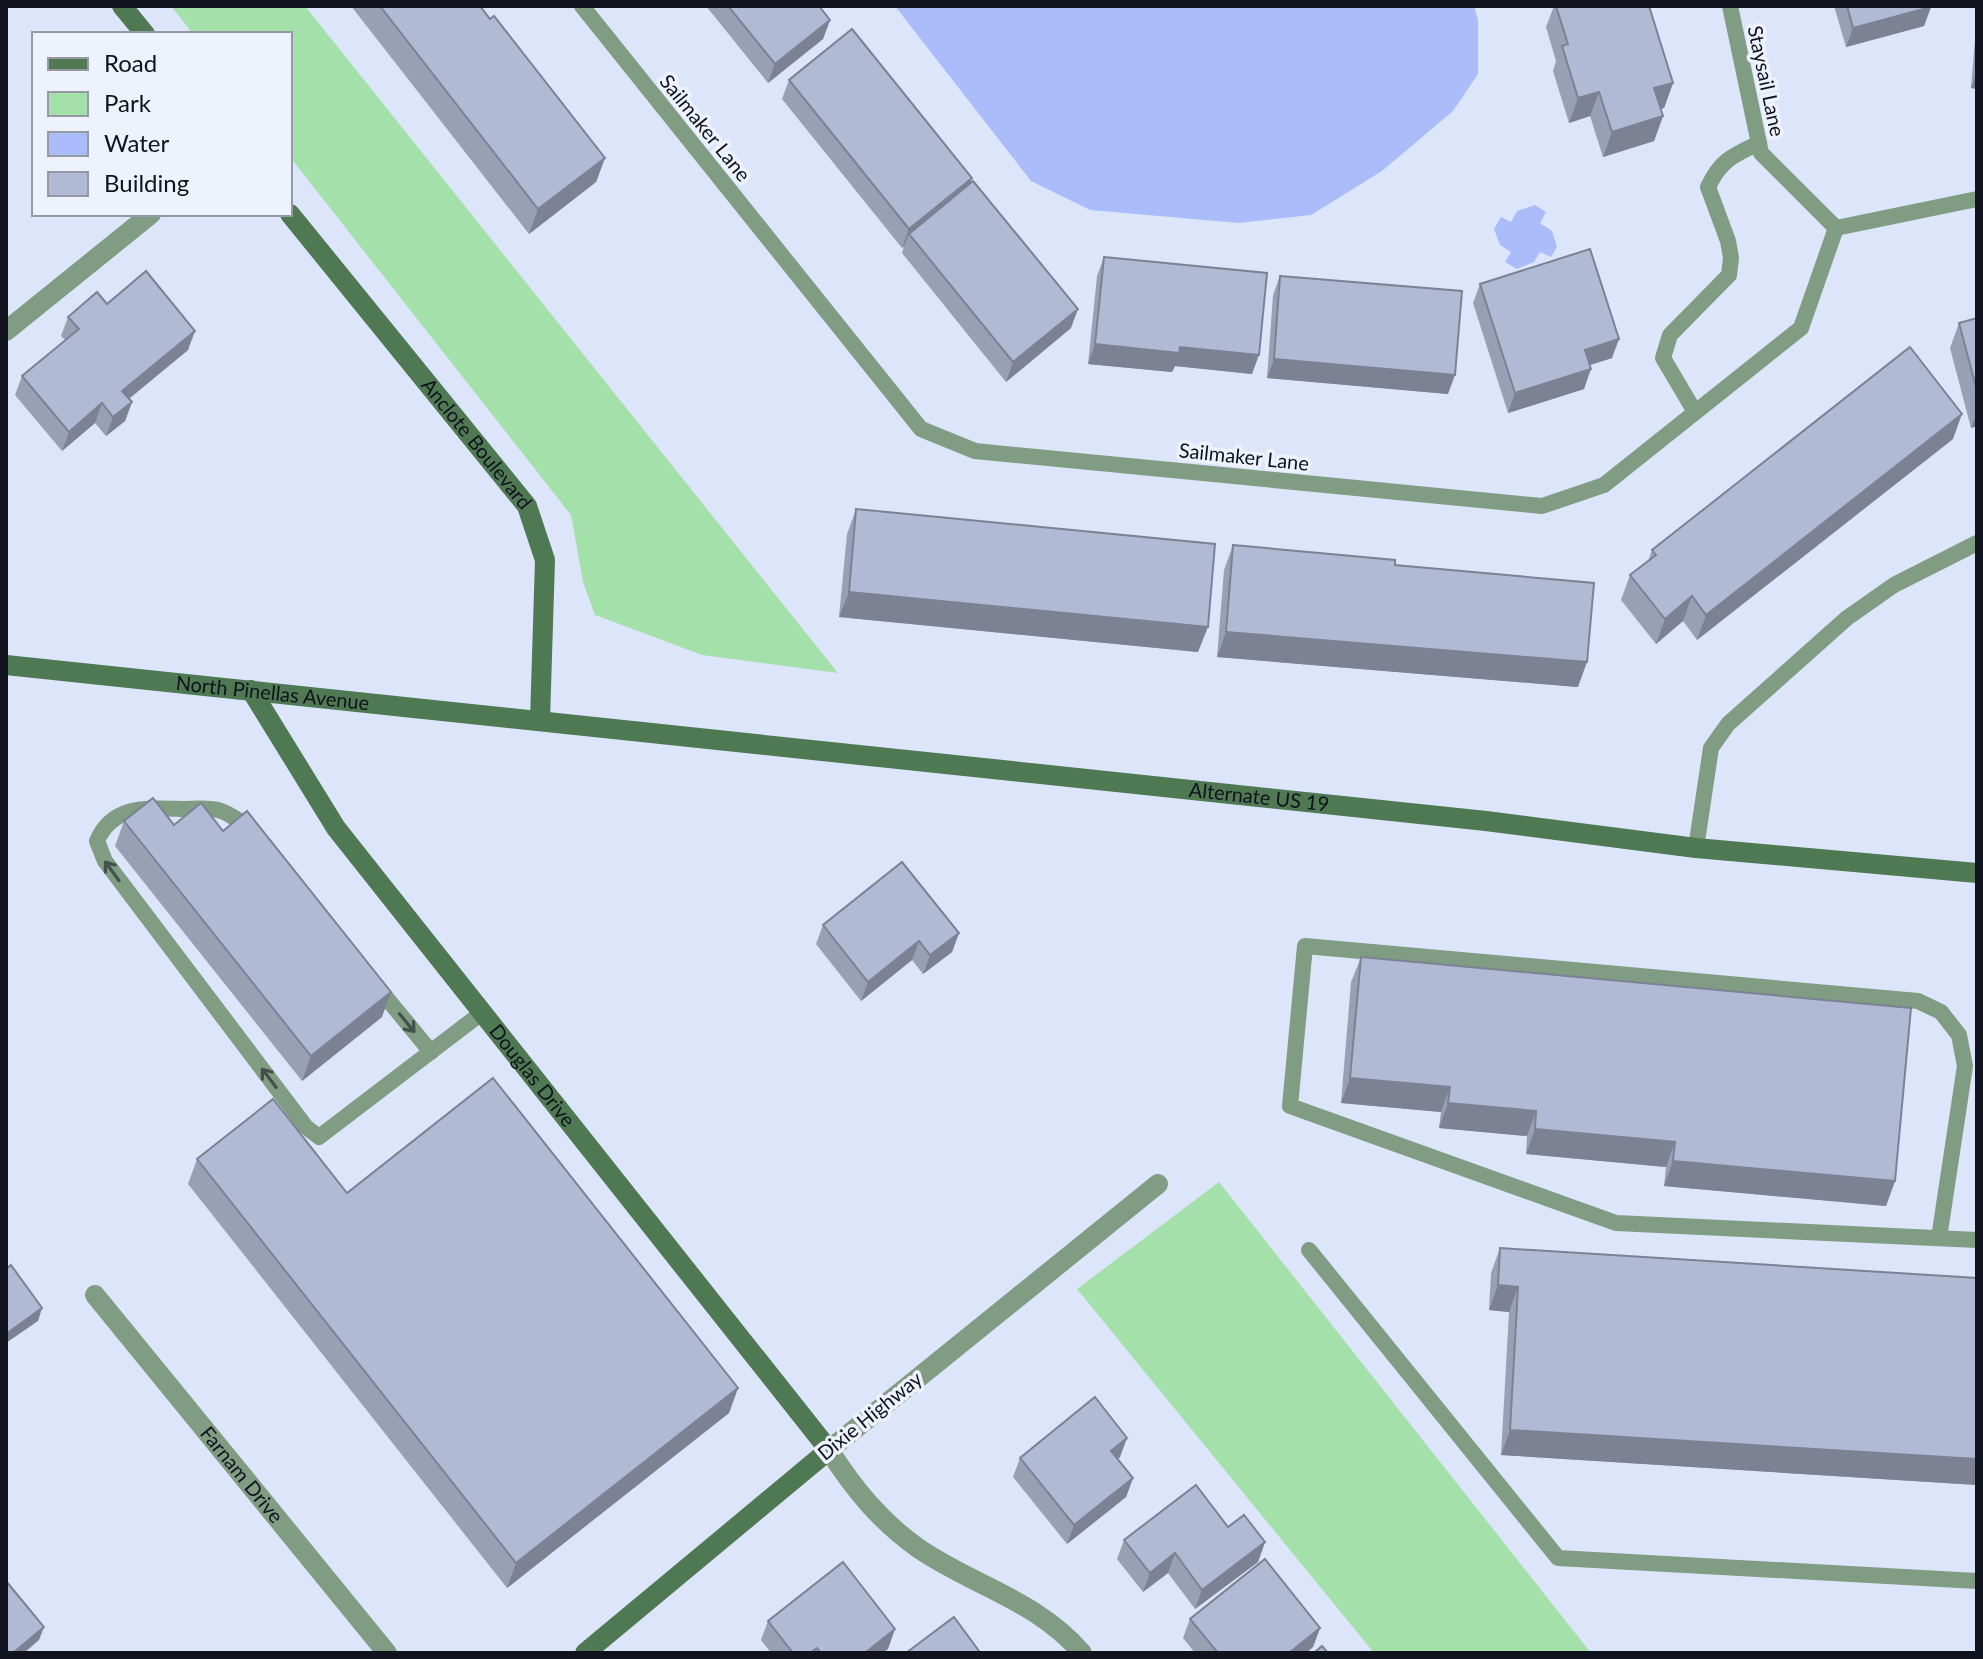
<svg xmlns="http://www.w3.org/2000/svg" width="1983" height="1659" viewBox="0 0 1983 1659" font-family="Lato,sans-serif">
  <style>
    .green { fill: #a4e0aa }
    .water { fill: #aabdfa }
    .lines { fill: none; stroke-linecap: round; stroke-linejoin: round }
    .lane { stroke: #809c82; stroke-width: 16 }
    .street { stroke: #809c82; stroke-width: 20 }
    .secondary { stroke: #4e7953; stroke-width: 20 }
    .wall { fill: #98a0b6 }
    .shaded-wall { fill: #7c8294 }
    .building { fill: #b1bad4; stroke: #7c8294; stroke-width: 2 }
    .oneway { stroke: #42514a }
    .labels { text-anchor: middle; stroke-width: 7; stroke-linejoin: round; paint-order: stroke }
    .street-label { font-size: 20px; fill: #10131d; stroke: #eef2fd }
  </style>
  <rect width="100%" height="100%" fill="#dde5fb"/>
  <g class="green">
    <polygon points="171,6 305,6 838,673 702,655 595,615 583,582 571,515 290,157 290,34 193,34"/>
    <polygon points="1219,1182 1591,1653 1374,1653 1077,1289"/>
  </g>
  <g class="water">
    <polygon points="895,6 1474,6 1478,20 1478,74 1453,111 1382,171 1311,215 1239,223 1090,210 1031,181"/>
    <polygon points="1535,205 1546,212 1540,223 1552,231 1557,247 1551,257 1540,252 1534,262 1517,269 1505,262 1511,252 1500,245 1494,229 1501,217 1511,222 1517,211"/>
  </g>
  <g class="lines">
    <g class="lane">
      <polyline points="582,6 921,429 975,451 1542,506 1604,485 1801,328 1836,228 1977,199"/>
      <polyline points="1730,6 1761,153 1836,228"/>
      <path d="M1695 412 1663 358 1670 335 1729 275 1731 258 1728 241 1708 187C1721 160 1732 156 1759 143"/>
      <path d="M252 832C243 824 233 815 221 811 210 807 195 809 183 809 149 808 113 804 97 841L105 861 306 1127 319 1137 483 1012"/>
      <polyline points="1696,848 1711,748 1728,724 1847,618 1894,585 1977,543"/>
      <polyline points="375,984 431,1052"/>
      <polyline points="1939,1238 1965,1066 1959,1035 1941,1012 1918,1001 1305,946 1290,1106 1616,1223 1977,1240"/>
      <polyline points="1309,1250 1558,1558 1977,1581"/>
    </g>
    <g class="street">
      <polyline points="6,331 151,214"/>
      <path id="s1" d="M95 1295 387 1653"/>
      <path d="M1082 1653C1037 1600 973 1586 918 1548 880 1521 854 1489 829 1450L1158 1184"/>
    </g>
    <g class="secondary">
      <polyline points="122,6 145,34"/>
      <path id="s2" d="M290 214 527 506 545 560 540 720"/>
      <path id="s3" d="M6 665 1486 821 1696 848 1977 873"/>
      <path id="s4" d="M251 690 336 828 829 1450 585 1653"/>
    </g>
  </g>
  <g class="wall">
    <polygon points="351,6 480,6 605,158 596,182 529,234"/>
    <polygon points="706,6 819,6 830,20 823,39 768,83"/>
    <polygon points="1554,6 1649,6 1673,83 1664,108 1661,109 1663,116 1654,141 1603,157 1590,116 1569,123 1553,71 1556,61 1546,27"/>
    <polygon points="1834,6 1931,6 1924,26 1846,47"/>
    <polygon points="1977,14 1977,89 1971,88"/>
    <polygon points="789,80 970,184 1071,328 1006,382 902,253 904,246 902,248 782,99"/>
    <polygon points="1104,257 1252,374 1175,366 1172,372 1088,364 1097,276"/>
    <polygon points="1280,276 1448,394 1267,378 1273,295"/>
    <polygon points="1480,284 1612,358 1589,365 1584,389 1508,413 1473,303"/>
    <polygon points="107,304 188,350 129,399 132,402 125,421 106,436 95,423 62,451 15,395 22,376 65,340 61,336 68,317"/>
    <polygon points="1977,318 1977,426 1971,428 1950,348 1959,323"/>
    <polygon points="1953,439 1697,640 1683,621 1656,644 1621,600 1630,575 1648,561 1652,550"/>
    <polygon points="856,509 1198,652 839,617 847,534"/>
    <polygon points="1233,545 1395,565 1578,687 1217,657 1224,570"/>
    <polygon points="124,821 174,825 223,831 382,1017 302,1081 115,846"/>
    <polygon points="823,925 959,933 952,952 923,974 912,960 861,1001 816,944"/>
    <polygon points="1361,957 1895,1181 1886,1206 1664,1186 1666,1167 1526,1154 1527,1136 1439,1128 1441,1112 1341,1103 1351,982"/>
    <polygon points="197,1159 347,1193 738,1388 729,1413 507,1588 188,1184"/>
    <polygon points="1500,1248 1977,1278 1977,1485 1501,1455 1509,1312 1489,1310 1491,1273"/>
    <polygon points="1120,1457 1118,1459 1133,1478 1126,1497 1067,1544 1013,1477 1020,1458"/>
    <polygon points="1228,1527 1265,1542 1258,1562 1195,1609 1168,1573 1143,1592 1117,1559 1124,1540"/>
    <polygon points="1190,1619 1320,1628 1313,1647 1306,1653 1195,1653 1183,1638"/>
    <polygon points="768,1621 888,1649 882,1653 771,1653 761,1640"/>
  </g>
  <g class="shaded-wall">
    <polygon points="1931,7 1924,26 1846,47 1853,28"/>
    <polygon points="830,20 823,39 768,83 775,64"/>
    <polygon points="1977,71 1977,89 1971,88"/>
    <polygon points="1673,83 1664,108 1645,113 1654,88"/>
    <polygon points="1599,92 1590,116 1569,123 1578,98"/>
    <polygon points="1663,116 1654,141 1603,157 1612,132"/>
    <polygon points="605,158 596,182 529,234 538,209"/>
    <polygon points="972,178 965,197 909,234 904,246 902,248 909,229"/>
    <polygon points="1078,309 1071,328 1006,382 1013,362"/>
    <polygon points="195,331 188,350 115,410 122,391"/>
    <polygon points="1619,339 1612,358 1578,369 1585,350"/>
    <polygon points="1095,344 1180,347 1259,355 1252,374 1175,366 1172,372 1088,364"/>
    <polygon points="1274,359 1455,375 1448,394 1267,378"/>
    <polygon points="1591,369 1584,389 1508,413 1515,393"/>
    <polygon points="132,402 125,421 106,436 113,417"/>
    <polygon points="102,403 95,423 62,451 69,432"/>
    <polygon points="1977,412 1977,426 1971,428"/>
    <polygon points="1962,414 1953,439 1697,640 1706,615"/>
    <polygon points="849,592 1208,627 1198,652 839,617"/>
    <polygon points="1692,596 1683,621 1656,644 1665,619"/>
    <polygon points="1226,632 1587,662 1578,687 1217,657"/>
    <polygon points="959,933 952,952 923,974 930,955"/>
    <polygon points="919,941 912,960 861,1001 868,982"/>
    <polygon points="391,992 382,1017 302,1081 311,1056"/>
    <polygon points="1350,1078 1450,1087 1441,1112 1341,1103"/>
    <polygon points="1448,1103 1536,1111 1527,1136 1439,1128"/>
    <polygon points="1535,1129 1675,1142 1666,1167 1526,1154"/>
    <polygon points="1673,1161 1895,1181 1886,1206 1664,1186"/>
    <polygon points="1498,1285 1518,1287 1509,1312 1489,1310"/>
    <polygon points="42,1308 38,1321 6,1343 6,1334"/>
    <polygon points="738,1388 729,1413 507,1588 516,1563"/>
    <polygon points="1510,1430 1977,1459 1977,1485 1501,1455"/>
    <polygon points="1127,1438 1120,1457 1104,1470 1111,1451"/>
    <polygon points="1133,1478 1126,1497 1067,1544 1074,1525"/>
    <polygon points="1265,1542 1258,1562 1195,1609 1202,1590"/>
    <polygon points="1175,1553 1168,1573 1143,1592 1150,1573"/>
    <polygon points="44,1627 39,1640 24,1653 13,1653"/>
    <polygon points="1320,1628 1313,1647 1306,1653 1289,1653"/>
    <polygon points="895,1629 888,1649 882,1653 865,1653"/>
  </g>
  <g class="building">
    <polygon points="380,6 480,6 490,19 494,16 605,158 538,209"/>
    <polygon points="728,6 819,6 830,20 775,64"/>
    <polygon points="1556,6 1649,6 1673,83 1654,88 1663,116 1612,132 1599,92 1578,98 1562,46 1568,44"/>
    <polygon points="1847,6 1931,6 1931,7 1853,28"/>
    <polygon points="852,29 972,178 909,229 789,80"/>
    <polygon points="973,181 1078,309 1013,362 909,234"/>
    <polygon points="1590,249 1619,339 1585,350 1591,369 1515,393 1480,284"/>
    <polygon points="1104,257 1267,273 1259,355 1180,347 1179,353 1095,344"/>
    <polygon points="146,271 195,331 122,391 132,402 113,417 102,403 69,432 22,376 79,329 68,317 97,292 107,304"/>
    <polygon points="1280,276 1462,291 1455,375 1274,359"/>
    <polygon points="1977,318 1977,391 1959,323"/>
    <polygon points="1910,347 1962,414 1706,615 1692,596 1665,619 1630,575 1656,555 1652,550"/>
    <polygon points="856,509 1215,544 1208,627 849,592"/>
    <polygon points="1233,545 1395,560 1395,565 1594,583 1587,662 1226,632"/>
    <polygon points="153,798 174,825 201,803 223,831 247,811 391,992 311,1056 124,821"/>
    <polygon points="902,862 959,933 930,955 919,941 868,982 823,925"/>
    <polygon points="1361,957 1911,1008 1895,1181 1673,1161 1675,1142 1535,1129 1536,1111 1448,1103 1450,1087 1350,1078"/>
    <polygon points="493,1078 738,1388 516,1563 197,1159 273,1099 347,1193"/>
    <polygon points="1500,1248 1977,1278 1977,1459 1510,1430 1518,1287 1498,1285"/>
    <polygon points="11,1265 42,1308 6,1334 6,1269"/>
    <polygon points="1095,1397 1127,1438 1111,1451 1133,1478 1074,1525 1020,1458"/>
    <polygon points="1196,1485 1228,1527 1244,1515 1265,1542 1202,1590 1175,1553 1150,1573 1124,1540"/>
    <polygon points="1265,1559 1320,1628 1289,1653 1218,1653 1190,1619"/>
    <polygon points="843,1562 895,1629 865,1653 821,1653 817,1648 810,1653 793,1653 768,1621"/>
    <polygon points="6,1581 44,1627 13,1653 6,1653"/>
    <polygon points="954,1617 979,1651 976,1653 906,1653"/>
    <polygon points="1322,1646 1328,1653 1314,1653"/>
  </g>
  <defs><path id="oneway-shaft" d="M-6 0H5M1.5-3L5.5 0L1.5 3" fill="none" stroke-width="1.6" stroke-linecap="round" stroke-linejoin="round" transform="scale(2)"/></defs>
  <g class="oneway">
    <use href="#oneway-shaft" transform="translate(112 871) rotate(-126)"/>
    <use href="#oneway-shaft" transform="translate(407 1023) rotate(51)"/>
    <use href="#oneway-shaft" transform="translate(269 1078) rotate(-127)"/>
  </g>
  <g class="labels">
    <g class="street-label">
      <text transform="translate(1766 81) rotate(78)" y="7">Staysail Lane</text>
      <text transform="translate(705 128) rotate(51)" y="7">Sailmaker Lane</text>
      <text dy="7" stroke="none"><textPath href="#s2" startOffset="296">Anclote Boulevard</textPath></text>
      <text transform="translate(1244 457) rotate(6)" y="7">Sailmaker Lane</text>
      <text dy="7" stroke="none"><textPath href="#s3" startOffset="268">North Pinellas Avenue</textPath></text>
      <text dy="7" stroke="none"><textPath href="#s3" startOffset="1260">Alternate US 19</textPath></text>
      <text dy="7" stroke="none"><textPath href="#s4" startOffset="478">Douglas Drive</textPath></text>
      <text transform="translate(870 1416) rotate(-39)" y="7">Dixie Highway</text>
      <text dy="7" stroke="none"><textPath href="#s1" startOffset="232">Farnam Drive</textPath></text>
    </g>
  </g>
  <rect width="1983" height="1659" fill="none" stroke="#10131d" stroke-width="16"/>
  <rect x="32" y="32" width="260" height="184" fill="#eef2fd" stroke="#9599a3" stroke-width="2"/>
  <rect x="48" y="58" width="40" height="12" fill="#4e7953" stroke="#9599a3" stroke-width="2"/>
  <text x="104" y="72" font-size="24" fill="#10131d">Road</text>
  <rect x="48" y="92" width="40" height="24" fill="#a4e0aa" stroke="#9599a3" stroke-width="2"/>
  <text x="104" y="112" font-size="24" fill="#10131d">Park</text>
  <rect x="48" y="132" width="40" height="24" fill="#aabdfa" stroke="#9599a3" stroke-width="2"/>
  <text x="104" y="152" font-size="24" fill="#10131d">Water</text>
  <rect x="48" y="172" width="40" height="24" fill="#b1bad4" stroke="#9599a3" stroke-width="2"/>
  <text x="104" y="192" font-size="24" fill="#10131d">Building</text>
</svg>
